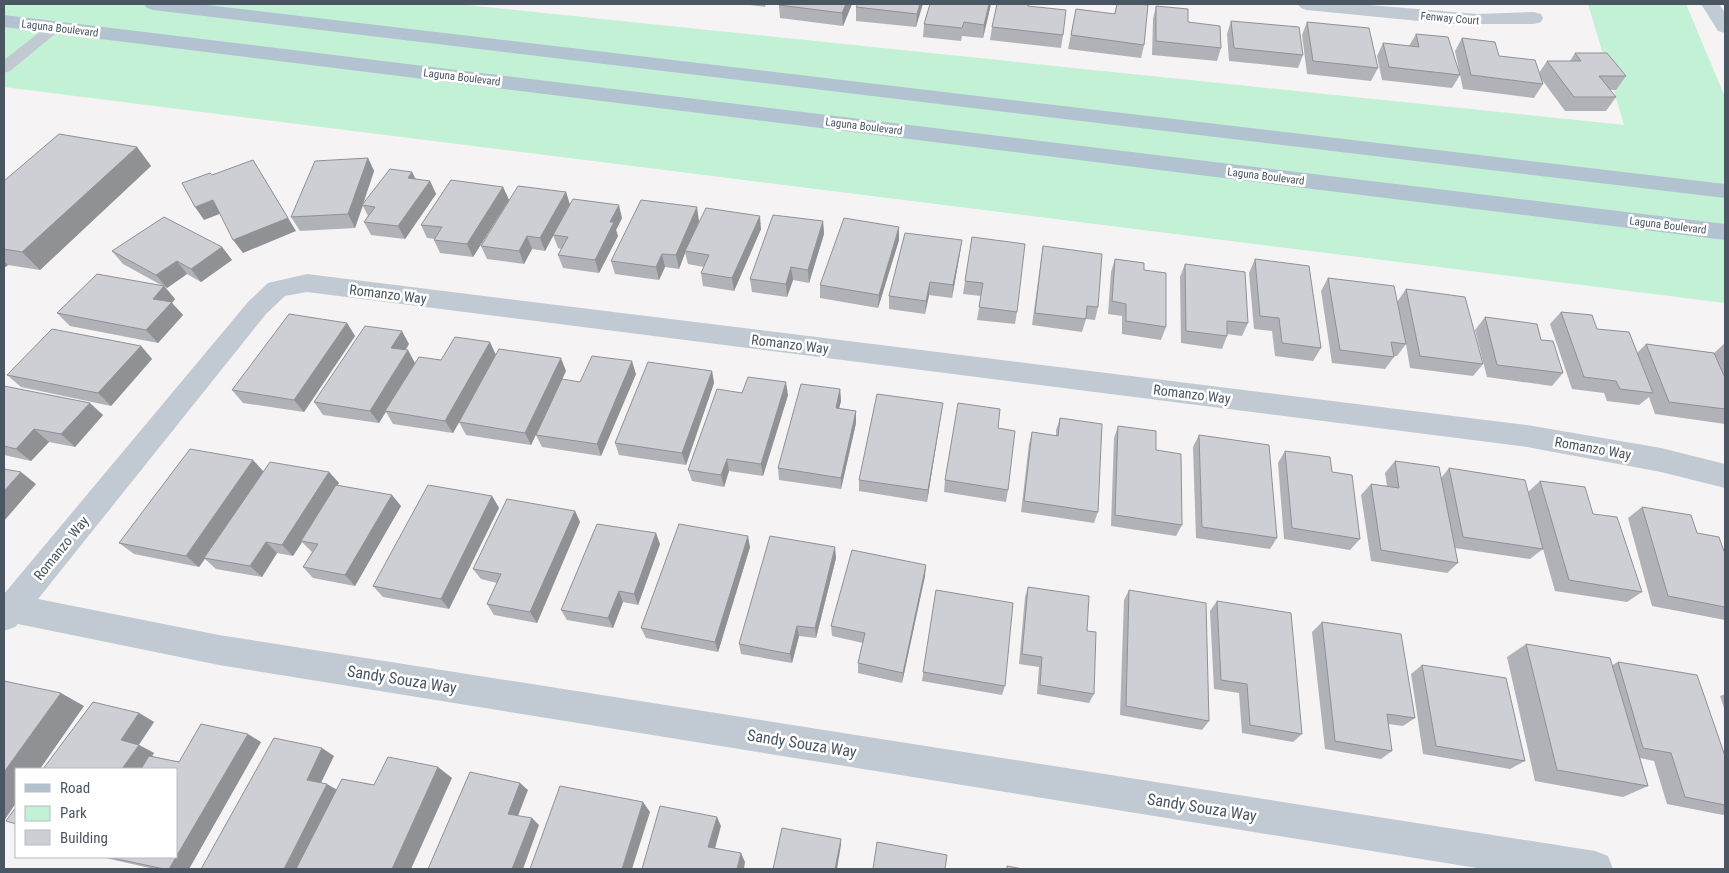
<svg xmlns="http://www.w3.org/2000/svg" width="1729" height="873" viewBox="0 0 1729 873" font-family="'Roboto Condensed',sans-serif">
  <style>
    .green { fill: #c3f1d5 }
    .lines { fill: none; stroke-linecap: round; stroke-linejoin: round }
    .lane { fill: #c1cad2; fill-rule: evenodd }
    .street { fill: #c1cad2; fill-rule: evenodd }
    .secondary { fill: #c1cbd6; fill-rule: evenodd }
    .primary { fill: #b3c2d1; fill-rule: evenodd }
    .wall { fill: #b0b2b7 }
    .shaded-wall { fill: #909195 }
    .building { fill: #cdcfd5; stroke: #909195 }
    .labels { text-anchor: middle; stroke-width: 5; stroke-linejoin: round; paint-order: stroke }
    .far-street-label { font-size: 11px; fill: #4a5661; stroke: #fff }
    .street-label { font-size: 14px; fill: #4a5661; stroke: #fff }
    .near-street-label { font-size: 16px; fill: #4a5661; stroke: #fff }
  </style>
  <rect width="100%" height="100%" fill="#f5f3f3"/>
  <polygon class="green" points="4,4 458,4 1624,125 1588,4 1686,4 1725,97 1725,303 4,87"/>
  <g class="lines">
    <polygon class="lane" points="55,22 63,27 60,30 10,71 4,73 4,60 50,24"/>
    <g class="street">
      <polygon points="1298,4 1357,4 1477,14 1534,12 1541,14 1543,18 1541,22 1534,24 1449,24 1307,10 1301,8"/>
      <polygon points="307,274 1527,425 1661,448 1725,464 1725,488 1661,472 1527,447 307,292 285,296 266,314 38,599 219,635 1595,851 1608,856 1613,869 1483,869 219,665 18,624 15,627 4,631 4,594 248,302 268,283"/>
    </g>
    <polygon class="secondary" points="1701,4 1719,4 1725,13 1725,33 1718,31"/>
    <g class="primary">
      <polygon points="144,4 198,4 1725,184 1725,198 153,10 147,8"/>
      <polygon points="4,15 1725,224 1725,240 4,27"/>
    </g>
  </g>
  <g class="wall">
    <polygon points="742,4 766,4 765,7"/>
    <polygon points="852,4 843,26 780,18 779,5"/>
    <polygon points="858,4 923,4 916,27 856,21 856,7"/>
    <polygon points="930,4 991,4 983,38 962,36 961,41 923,37 924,24"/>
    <polygon points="1117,4 1144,45 1141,58 1068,49 1076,9 1114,14"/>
    <polygon points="1028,6 1063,35 1061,48 990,40 992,27"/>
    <polygon points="1156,6 1221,48 1217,61 1152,55 1153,19"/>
    <polygon points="1231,21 1303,55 1298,68 1229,61 1227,34"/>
    <polygon points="1307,22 1378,68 1371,81 1307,74 1302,35"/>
    <polygon points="1416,34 1460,75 1452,88 1382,80 1377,56 1383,43 1409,46"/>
    <polygon points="1462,38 1499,56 1539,73 1547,61 1570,61 1575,53 1626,76 1616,90 1609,90 1616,97 1606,111 1565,111 1540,77 1543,84 1534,98 1463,89 1455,51"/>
    <polygon points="137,147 151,166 40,270 8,265 4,268 4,181"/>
    <polygon points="368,158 374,171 363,204 412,172 416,179 430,181 436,194 405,239 371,235 364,222 368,216 363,206 355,228 300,231 291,217"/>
    <polygon points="503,187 509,200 473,257 440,253 434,240 435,239 427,238 421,225"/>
    <polygon points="566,192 570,205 622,218 616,230 618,236 599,273 563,268 558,255 561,249 558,248 553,235 545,251 532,249 524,264 487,259 481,246"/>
    <polygon points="699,221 694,233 761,229 734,291 703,286 701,273 704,267 688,264 685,253 679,269 665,267 659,280 615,274 611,261"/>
    <polygon points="823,221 824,234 809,283 793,280 787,297 752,292 750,279"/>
    <polygon points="899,227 899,240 878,308 820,298 820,285"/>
    <polygon points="972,237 1017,312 1015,324 977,320 981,296 963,294"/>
    <polygon points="962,240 960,253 952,298 929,295 925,314 889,309 889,296"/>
    <polygon points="1043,246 1098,307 1095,320 1086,319 1082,332 1032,325 1041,259"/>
    <polygon points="222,247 232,260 201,282 187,274 167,288 165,287 175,299 172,303 183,315 158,343 70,326 57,313 163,286 123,264 112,251"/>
    <polygon points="1115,259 1144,270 1166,327 1161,340 1122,334 1122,316 1108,314 1111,272"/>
    <polygon points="1255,259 1321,348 1313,361 1275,356 1272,331 1254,329 1249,273"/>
    <polygon points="1185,264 1248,323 1242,336 1227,334 1227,336 1222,349 1181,343 1180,277"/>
    <polygon points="1328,278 1397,302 1406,289 1483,364 1473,376 1410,368 1406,344 1397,356 1394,356 1394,357 1385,369 1332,363 1321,291"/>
    <polygon points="1561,312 1597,329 1637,353 1646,344 1714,353 1725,343 1725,424 1655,414 1649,397 1639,405 1607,401 1604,393 1572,389 1550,324"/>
    <polygon points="1485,317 1541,340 1563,373 1552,386 1487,377 1475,330"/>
    <polygon points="347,323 355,336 304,412 243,403 232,390"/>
    <polygon points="409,344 405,350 415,363 496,355 566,371 531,445 466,435 459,422 479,387 453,433 393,424 386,412 379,423 323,415 314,402"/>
    <polygon points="141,346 152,359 111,406 21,387 7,375"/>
    <polygon points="712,371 714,383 686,465 619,455 615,443"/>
    <polygon points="636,374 601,456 542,447 536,435 580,382"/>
    <polygon points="4,386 103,415 75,447 49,442 31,461 4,455"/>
    <polygon points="840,389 841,401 839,408 856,411 856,423 841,489 779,480 778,468"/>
    <polygon points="742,393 788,395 763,476 729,471 724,487 692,481 688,470"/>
    <polygon points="943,403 927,502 859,491 859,480"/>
    <polygon points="1060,418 1098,512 1094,523 1021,512 1029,444 1032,432 1056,436 1056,430"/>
    <polygon points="1118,426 1156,450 1182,525 1176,536 1111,526 1114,438"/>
    <polygon points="998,428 1008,490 1006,502 944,492 945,480"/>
    <polygon points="1199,435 1277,538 1270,549 1196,538 1193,447"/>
    <polygon points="1285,451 1360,539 1350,550 1284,539 1278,463"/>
    <polygon points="1395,461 1441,478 1449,468 1528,492 1540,481 1593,514 1642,592 1627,602 1555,591 1537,528 1543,549 1530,559 1455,548 1458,563 1447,573 1371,561 1361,495 1371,484 1387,486 1385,473"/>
    <polygon points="263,471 329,472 339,483 337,485 401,506 355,586 313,578 303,567 312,552 302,542 293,556 277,553 262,577 216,569 205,559 199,567 134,554 119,543"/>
    <polygon points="492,496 499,508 449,609 383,597 373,586"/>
    <polygon points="1642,507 1697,533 1725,554 1725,620 1652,606 1628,518"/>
    <polygon points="575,511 580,522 537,623 494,615 487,604 497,583 481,579 473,569"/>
    <polygon points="660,544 638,605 623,602 613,628 567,620 561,610"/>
    <polygon points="750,547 718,652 646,638 641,628"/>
    <polygon points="836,558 816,638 799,636 792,663 741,654 739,644"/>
    <polygon points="925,576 902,683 858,673 858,663 863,643 832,636 831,626"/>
    <polygon points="1028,587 1087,631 1094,694 1089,703 1037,694 1039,667 1019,664 1025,597"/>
    <polygon points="936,590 1005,686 1002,695 922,681"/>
    <polygon points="1129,590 1209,721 1202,730 1120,715 1124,600"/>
    <polygon points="1217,601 1302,734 1293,742 1242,733 1239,693 1214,689 1210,611"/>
    <polygon points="1322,622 1415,718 1403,726 1388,724 1392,751 1381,759 1325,749 1312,632"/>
    <polygon points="1526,644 1612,665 1618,662 1725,756 1725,814 1723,815 1667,804 1654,761 1640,758 1648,786 1623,797 1535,781 1507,657"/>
    <polygon points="1422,665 1525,761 1510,769 1423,754 1411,674"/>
    <polygon points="1725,694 1725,711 1720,696"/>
    <polygon points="139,713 154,722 139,745 154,753 152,756 179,762 261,742 189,869 154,869 101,857 176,857 43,769"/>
  </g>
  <g class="shaded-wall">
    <polygon points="846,4 852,4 843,26 842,13"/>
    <polygon points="920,4 923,4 922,6 916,27 917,14"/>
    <polygon points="989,4 991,4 983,38 984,25"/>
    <polygon points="137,147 151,166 40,270 22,252"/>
    <polygon points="368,158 374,171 355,228 348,214"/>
    <polygon points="253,160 296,231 243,253 233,240"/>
    <polygon points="412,172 418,185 408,178"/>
    <polygon points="430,181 436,194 405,239 398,226"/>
    <polygon points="503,187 509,200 473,257 467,244"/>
    <polygon points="566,192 570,205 545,251 540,238"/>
    <polygon points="213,200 222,213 204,220 195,207"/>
    <polygon points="619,205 622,218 616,230 618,236 599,273 595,260 610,222"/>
    <polygon points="697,207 699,221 686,251 685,251 685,253 679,269 676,255"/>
    <polygon points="760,216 761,229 734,291 732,278"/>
    <polygon points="823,221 824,234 809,283 808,270"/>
    <polygon points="899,227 899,240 878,308 879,295"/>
    <polygon points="527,236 532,249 524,264 519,251"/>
    <polygon points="962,240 960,253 952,298 953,285"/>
    <polygon points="222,247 232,260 201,282 191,269"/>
    <polygon points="662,254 665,267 659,280 656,267"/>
    <polygon points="4,261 8,265 4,268"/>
    <polygon points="177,261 187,274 167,288 156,275"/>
    <polygon points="791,267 793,280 787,297 786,284"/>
    <polygon points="930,282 929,295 925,314 926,301"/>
    <polygon points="164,286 175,299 172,303 183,315 158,343 146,330 153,299"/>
    <polygon points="347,323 355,336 304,412 294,400"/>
    <polygon points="402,331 409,344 399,361 391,348"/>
    <polygon points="490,342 496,355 453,433 445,421"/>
    <polygon points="141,346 152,359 111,406 98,393"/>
    <polygon points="408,350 415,363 379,423 370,411"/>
    <polygon points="561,358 566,371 531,445 525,433"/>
    <polygon points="632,361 636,374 601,456 597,444"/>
    <polygon points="712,371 714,383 686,465 682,453"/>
    <polygon points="786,382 788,395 763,476 761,464"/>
    <polygon points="840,389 841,401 836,420 836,408"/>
    <polygon points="90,403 103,415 75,447 61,434"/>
    <polygon points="943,403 941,415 927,502 928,490"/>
    <polygon points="856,411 856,423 841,489 841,478"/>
    <polygon points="34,429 49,442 31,461 16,449"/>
    <polygon points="727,459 729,471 724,487 721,475"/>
    <polygon points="253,460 264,472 199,567 186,556"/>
    <polygon points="21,472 36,484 4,521 4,491"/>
    <polygon points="329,472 339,483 302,541 301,541 302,542 293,556 282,545"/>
    <polygon points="392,495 401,506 355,586 345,575"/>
    <polygon points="492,496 499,508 449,609 441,599"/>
    <polygon points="575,511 580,522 537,623 530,612"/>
    <polygon points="656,533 660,544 638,605 634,594"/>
    <polygon points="748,536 750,547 718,652 715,642"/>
    <polygon points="266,542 277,553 262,577 250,566"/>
    <polygon points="835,547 836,558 816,638 815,628"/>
    <polygon points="926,565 925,576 902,683 903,673"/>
    <polygon points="619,591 623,602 613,628 608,618"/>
    <polygon points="797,626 799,636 792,663 790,654"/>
    <polygon points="61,693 84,706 40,769 16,769 16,803 4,821 4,772"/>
    <polygon points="139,713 154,722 137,747 139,745 154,753 144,769 122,769 121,740"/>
    <polygon points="248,734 261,742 189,869 169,869"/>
    <polygon points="322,748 334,756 319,787 307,780"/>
    <polygon points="438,767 452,778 411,869 392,869"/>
    <polygon points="520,783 528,790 516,821 508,814"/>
    <polygon points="327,784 339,791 300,869 284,869"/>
    <polygon points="643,802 650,812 632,869 622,869"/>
    <polygon points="717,817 721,826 713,856 708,847"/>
    <polygon points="532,818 539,825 523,869 512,869"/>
    <polygon points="841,839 841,845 837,869 835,869"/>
    <polygon points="741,853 745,862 744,869 737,869"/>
  </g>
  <g class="building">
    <polygon points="780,4 846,4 842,13 779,5"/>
    <polygon points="858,4 920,4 917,14 856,7"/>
    <polygon points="930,4 989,4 984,25 964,22 962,28 924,24"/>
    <polygon points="997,4 1028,4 1028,6 1066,10 1063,35 992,27"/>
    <polygon points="1117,4 1139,4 1148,5 1144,45 1071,35 1076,9 1115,14"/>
    <polygon points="1156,6 1188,9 1188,22 1220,26 1221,48 1156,41"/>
    <polygon points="1231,21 1299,27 1303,55 1234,48"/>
    <polygon points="1307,22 1369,28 1378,68 1313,61"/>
    <polygon points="1416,34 1448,37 1460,75 1389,67 1383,43 1419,47"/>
    <polygon points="1462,38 1495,42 1499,56 1535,60 1543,84 1471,75"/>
    <polygon points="1575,53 1607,53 1626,76 1599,76 1616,97 1574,97 1547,61 1581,61"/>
    <polygon points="59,134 137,147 22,252 4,249 4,181"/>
    <polygon points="368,158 348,214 291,217 315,161"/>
    <polygon points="253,160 288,218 233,240 213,200 195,207 182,183 210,173 212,175"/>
    <polygon points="390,169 412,172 408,178 430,181 398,226 364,222 375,207 362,205"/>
    <polygon points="451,180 503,187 467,244 434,240 442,227 421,225"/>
    <polygon points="518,186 566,192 540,238 527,236 519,251 481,246"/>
    <polygon points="573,199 619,205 610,222 614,222 595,260 558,255 568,237 553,235"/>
    <polygon points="641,200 697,207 676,255 662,254 656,267 611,261"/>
    <polygon points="706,208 760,216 732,278 701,273 709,255 685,251"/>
    <polygon points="773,215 823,221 808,270 791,267 786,284 750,279"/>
    <polygon points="164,217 222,247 191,269 177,261 156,275 112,251"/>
    <polygon points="844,218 899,227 879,295 820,285"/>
    <polygon points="905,233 962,240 953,285 930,282 926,301 889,296"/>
    <polygon points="972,237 1025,244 1017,312 979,307 983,283 965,281"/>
    <polygon points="1043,246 1102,254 1098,307 1087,306 1086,319 1035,313"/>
    <polygon points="1115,259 1144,263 1144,270 1166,273 1166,327 1126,321 1126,304 1112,301"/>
    <polygon points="1255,259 1309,266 1321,348 1282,343 1279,318 1260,316"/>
    <polygon points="1185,264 1245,272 1248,323 1227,321 1227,336 1186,331"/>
    <polygon points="97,274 164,286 153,299 172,302 146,330 57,313"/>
    <polygon points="1328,278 1394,286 1406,344 1391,342 1394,357 1340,350"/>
    <polygon points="1406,289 1465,297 1483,364 1420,356"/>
    <polygon points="1561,312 1592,315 1597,329 1629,332 1653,393 1620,389 1616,381 1584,377"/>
    <polygon points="289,314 347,323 294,400 232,390"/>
    <polygon points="1485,317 1537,324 1541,340 1553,341 1563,373 1497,365"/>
    <polygon points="365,326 402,331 391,348 408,350 370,411 314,402"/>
    <polygon points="52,329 141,346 98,393 7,375"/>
    <polygon points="455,337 490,342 445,421 385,411 419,357 441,360"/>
    <polygon points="1646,344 1714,353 1725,378 1725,409 1669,402"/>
    <polygon points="499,349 561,358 525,433 459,422"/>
    <polygon points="592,356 632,361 597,444 536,435 562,379 580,382"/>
    <polygon points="648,362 712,371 682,453 615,443"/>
    <polygon points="748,377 786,382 761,464 727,459 721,475 688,470 717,389 742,393"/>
    <polygon points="801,384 840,389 836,408 856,411 841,478 778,468"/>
    <polygon points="4,386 90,403 61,434 34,429 16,449 4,446"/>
    <polygon points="877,394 943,403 928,490 859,480"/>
    <polygon points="958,403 1000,409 998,428 1015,431 1008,490 945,480"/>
    <polygon points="1060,418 1102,424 1098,512 1024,501 1032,432 1058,436"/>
    <polygon points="1118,426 1156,431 1156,450 1181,454 1182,525 1115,515"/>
    <polygon points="1199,435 1269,445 1277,538 1202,527"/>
    <polygon points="190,449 253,460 186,556 119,543"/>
    <polygon points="1285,451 1330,457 1332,472 1352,475 1360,539 1292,528"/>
    <polygon points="1395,461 1439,467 1458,563 1381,550 1371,484 1399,488"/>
    <polygon points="270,462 329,472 282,545 266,542 250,566 204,558"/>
    <polygon points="1449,468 1525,480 1543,549 1463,537"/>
    <polygon points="4,469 21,472 4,491"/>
    <polygon points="1540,481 1585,487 1593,514 1617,517 1642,592 1569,580"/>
    <polygon points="336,485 392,495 345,575 303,567 318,544 301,541"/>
    <polygon points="428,485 492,496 441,599 373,586"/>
    <polygon points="507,499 575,511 530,612 487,604 501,574 473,569"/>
    <polygon points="1642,507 1691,515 1697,533 1719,537 1725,554 1725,607 1668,596"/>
    <polygon points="597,524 656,533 634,594 619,591 608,618 561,610"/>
    <polygon points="679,524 748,536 715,642 641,628"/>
    <polygon points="770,536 835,547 815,628 797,626 790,654 739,644"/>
    <polygon points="852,550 926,565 903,673 858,663 865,633 831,626"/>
    <polygon points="1028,587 1089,596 1087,631 1096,632 1094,694 1040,685 1042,657 1022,654"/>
    <polygon points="936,590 1013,603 1005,686 923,672"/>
    <polygon points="1129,590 1206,603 1209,721 1126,706"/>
    <polygon points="1217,601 1291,613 1302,734 1250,725 1247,684 1221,680"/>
    <polygon points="1322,622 1401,634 1415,718 1387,714 1392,751 1335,741"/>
    <polygon points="1526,644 1610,658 1648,786 1557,770"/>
    <polygon points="1618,662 1697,675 1725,756 1725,805 1685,797 1671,753 1643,748"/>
    <polygon points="1422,665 1506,678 1525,761 1436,746"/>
    <polygon points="4,681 61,693 4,772"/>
    <polygon points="93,702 139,713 121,740 139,745 122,769 43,769"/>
    <polygon points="201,724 248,734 169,869 164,869 108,857 176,857 176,769 141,769 149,756 179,762"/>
    <polygon points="274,738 322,748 307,780 327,784 284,869 201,869"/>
    <polygon points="388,757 438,767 392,869 296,869 342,779 374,785"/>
    <polygon points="470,772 520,783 508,814 532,818 512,869 428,869"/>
    <polygon points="560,786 643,802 622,869 530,869"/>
    <polygon points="660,806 717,817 708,847 741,853 737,869 642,869"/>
    <polygon points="16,807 16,824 6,821"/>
    <polygon points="782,828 841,839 835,869 773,869"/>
    <polygon points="877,842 947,855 945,869 873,869"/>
    <polygon points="1007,866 1023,869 1007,869"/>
  </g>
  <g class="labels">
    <g class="far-street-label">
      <text transform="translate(1450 18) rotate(5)" y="4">Fenway Court</text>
      <text transform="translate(60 28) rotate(7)" y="4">Laguna Boulevard</text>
      <text transform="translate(462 77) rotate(7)" y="4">Laguna Boulevard</text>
      <text transform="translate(864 126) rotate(7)" y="4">Laguna Boulevard</text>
      <text transform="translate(1266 176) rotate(7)" y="4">Laguna Boulevard</text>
      <text transform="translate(1668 225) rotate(7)" y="4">Laguna Boulevard</text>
    </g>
    <g class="street-label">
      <text transform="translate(388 294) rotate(7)" y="5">Romanzo Way</text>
      <text transform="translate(790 344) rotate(7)" y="5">Romanzo Way</text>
      <text transform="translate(1192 394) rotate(7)" y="5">Romanzo Way</text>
      <text transform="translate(1593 448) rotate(10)" y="5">Romanzo Way</text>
      <text transform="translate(61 548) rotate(-51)" y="5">Romanzo Way</text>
    </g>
    <g class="near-street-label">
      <text transform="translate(402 679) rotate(9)" y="6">Sandy Souza Way</text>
      <text transform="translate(802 743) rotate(9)" y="6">Sandy Souza Way</text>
      <text transform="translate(1202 807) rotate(9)" y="6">Sandy Souza Way</text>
    </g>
  </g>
  <rect width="1729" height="873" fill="none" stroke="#4a5661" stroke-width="10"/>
  <rect x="15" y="768" width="162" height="90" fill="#ffffff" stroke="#b7bbc0"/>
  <rect x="25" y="784" width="25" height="8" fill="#b3c2d1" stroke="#b7bbc0"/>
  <text x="60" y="793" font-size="15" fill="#4a5661">Road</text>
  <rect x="25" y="806" width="25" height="15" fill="#c3f1d5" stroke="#b7bbc0"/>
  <text x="60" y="818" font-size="15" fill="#4a5661">Park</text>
  <rect x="25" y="830" width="25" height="15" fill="#cdcfd5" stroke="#b7bbc0"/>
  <text x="60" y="843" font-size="15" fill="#4a5661">Building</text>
</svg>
